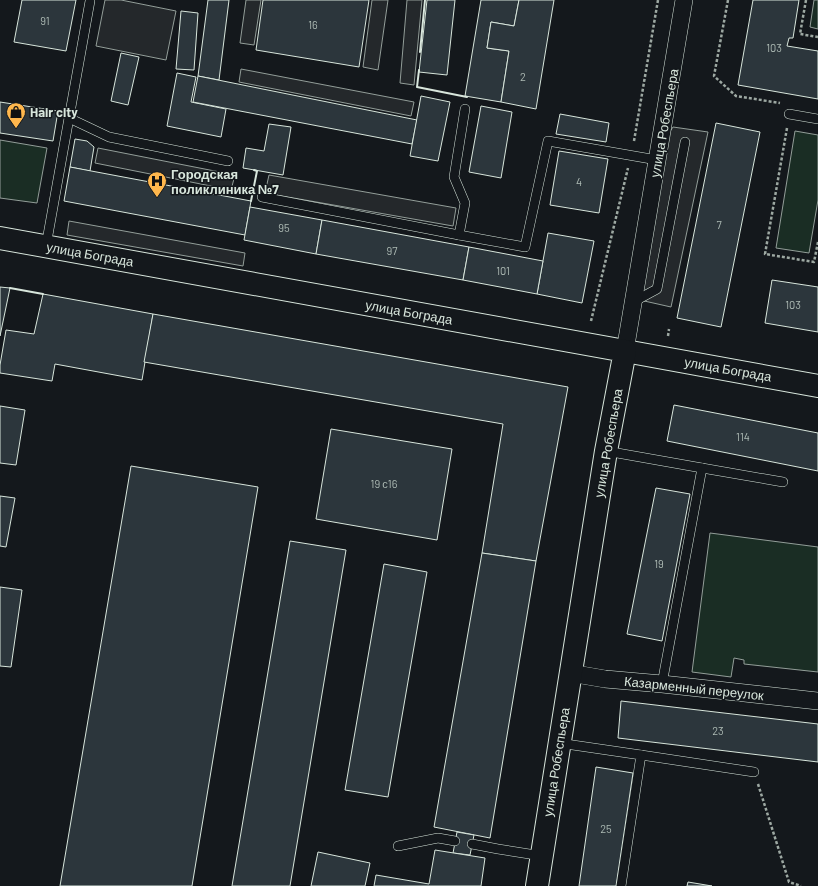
<svg xmlns="http://www.w3.org/2000/svg" width="818" height="886" viewBox="0 0 818 886" font-family="Barlow,sans-serif">
  <style>
    .green { fill: #1a2d24; stroke: #939e99 }
    .parking { fill: #24282b; stroke: #939e99 }
    .building { fill: #2c363c; stroke: #d8e6dc }
    .lines { fill: none; stroke-linecap: round; stroke-linejoin: round }
    .service-casing { stroke: #d8e6dc; stroke-width: 10 }
    .minor-casing { stroke: #d8e6dc; stroke-width: 18 }
    .tertiary-casing { stroke: #d8e6dc; stroke-width: 24 }
    .secondary-casing { stroke: #d8e6dc; stroke-width: 24 }
    .path { stroke: #9da8a2; stroke-width: 2.5; stroke-dasharray: 3 2; stroke-linecap: butt }
    .service { stroke: #14181c; stroke-width: 9 }
    .minor { stroke: #14181c; stroke-width: 17 }
    .tertiary { stroke: #14181c; stroke-width: 22 }
    .secondary { stroke: #14181c; stroke-width: 22 }
    .wall { stroke: #d8e6dc; stroke-width: 2 }
    .labels { text-anchor: middle; stroke-width: 3; stroke-linejoin: round; paint-order: stroke }
    .number-label { font-size: 11px; fill: #adbab4 }
    .poi-label { font-size: 13px; font-weight: bold; fill: #d8e6dc; stroke: #14181c; text-anchor: start }
    .street-label { font-size: 13px; fill: #d8e6dc; stroke: #14181c }
  </style>
  <rect width="100%" height="100%" fill="#14181c"/>
  <g class="green">
    <polygon points="814,0 818,0 818,29 810,27"/>
    <polygon points="795,131 818,135 818,200 809,253 776,248"/>
    <polygon points="0,140 47,148 37,203 0,198"/>
    <polygon points="710,533 818,547 818,672 744,664 744,660 734,658 731,677 692,672"/>
  </g>
  <g class="parking">
    <polygon points="105,0 121,0 176,11 166,60 96,46"/>
    <polygon points="246,0 261,0 254,45 240,43"/>
    <polygon points="372,0 388,0 378,70 363,67"/>
    <polygon points="407,0 422,0 414,85 400,83"/>
    <polygon points="241,69 414,102 411,116 239,82"/>
    <polygon points="673,127 708,132 671,307 631,298 665,139"/>
    <polygon points="98,148 235,175 231,190 95,163"/>
    <polygon points="269,175 456,208 453,226 265,193"/>
    <polygon points="69,221 245,253 243,266 67,235"/>
  </g>
  <g class="building">
    <polygon points="22,0 76,0 66,51 14,42"/>
    <polygon points="208,0 229,0 219,80 198,76"/>
    <polygon points="263,0 369,0 359,67 256,50"/>
    <polygon points="427,0 455,0 447,75 419,72"/>
    <polygon points="481,0 519,0 514,26 491,22 487,48 509,51 501,102 465,96"/>
    <polygon points="519,0 554,0 536,109 501,102 509,51 487,48 491,22 514,26"/>
    <polygon points="753,0 799,0 793,38 789,38 787,46 818,51 818,99 738,85"/>
    <polygon points="181,11 198,13 194,70 176,69"/>
    <polygon points="121,53 139,57 128,105 111,101"/>
    <polygon points="177,73 196,77 191,102 226,109 221,137 167,126"/>
    <polygon points="198,76 417,120 412,144 193,102"/>
    <polygon points="421,96 450,102 438,161 410,156"/>
    <polygon points="0,102 58,111 53,141 0,133"/>
    <polygon points="481,106 512,112 501,178 469,172"/>
    <polygon points="560,114 609,123 606,142 556,134"/>
    <polygon points="716,123 760,132 721,327 677,318"/>
    <polygon points="269,124 291,127 283,175 243,168 246,148 264,151"/>
    <polygon points="75,139 87,141 94,147 90,171 70,167"/>
    <polygon points="559,151 608,159 599,213 550,205"/>
    <polygon points="70,167 251,201 245,235 64,201"/>
    <polygon points="250,207 322,220 316,254 244,240"/>
    <polygon points="322,220 469,247 463,280 316,254"/>
    <polygon points="548,233 594,241 582,303 537,294"/>
    <polygon points="469,247 543,261 537,294 463,280"/>
    <polygon points="772,280 818,287 818,332 765,323"/>
    <polygon points="0,287 10,288 0,336"/>
    <polygon points="43,294 153,314 142,380 55,364 52,381 0,373 0,365 6,330 34,334"/>
    <polygon points="153,314 568,387 536,561 482,553 503,424 144,362"/>
    <polygon points="674,405 818,433 818,471 667,441"/>
    <polygon points="0,406 25,410 16,465 0,463"/>
    <polygon points="331,429 452,449 437,540 316,519"/>
    <polygon points="131,466 258,487 192,886 60,886"/>
    <polygon points="656,488 690,494 662,641 627,634"/>
    <polygon points="0,496 15,498 6,547 0,546"/>
    <polygon points="290,541 346,550 290,886 232,886"/>
    <polygon points="482,553 536,561 490,838 434,827"/>
    <polygon points="384,564 427,572 388,797 345,790"/>
    <polygon points="0,587 22,590 11,667 0,666"/>
    <polygon points="621,701 818,724 818,762 618,738"/>
    <polygon points="596,767 633,773 616,886 579,886"/>
    <polygon points="457,832 474,835 470,855 453,853"/>
    <polygon points="435,850 485,858 481,886 374,886 376,875 429,884"/>
    <polygon points="318,852 370,863 365,886 311,886"/>
    <polygon points="688,882 712,886 687,886"/>
  </g>
  <g class="lines">
    <defs>
      <g id="service">
        <polyline points="789,114 818,119"/>
        <polyline points="69,118 109,137 228,161"/>
        <polyline points="262,197 459,235 465,203 454,177 465,109"/>
        <polyline points="459,235 525,247 548,141 657,160"/>
        <polyline points="46,246 90,1"/>
        <polyline points="633,302 657,289 685,142"/>
        <polyline points="606,451 702,468"/>
        <polyline points="662,684 702,468 783,482"/>
        <polyline points="559,743 641,755 621,886"/>
        <polyline points="641,755 754,772"/>
        <polyline points="472,844 498,849 542,856"/>
        <polyline points="398,846 438,838 455,841"/>
      </g>
      <g id="minor">
        <polyline points="625,351 684,0"/>
        <polyline points="570,673 605,679 662,684 818,701"/>
      </g>
      <polyline id="tertiary" points="625,351 818,386"/>
      <polyline id="secondary" points="0,238 625,351 606,451 537,886"/>
    </defs>
    <use href="#service" class="service-casing"/>
    <use href="#minor" class="minor-casing"/>
    <use href="#tertiary" class="tertiary-casing"/>
    <use href="#secondary" class="secondary-casing"/>
    <g class="path">
      <polyline points="728,0 714,76 736,96 780,103"/>
      <polyline points="806,0 800,34 818,37"/>
      <polyline points="787,128 765,254 814,262 818,242"/>
      <polyline points="634,141 658,0"/>
      <polyline points="591,321 628,168"/>
      <polyline points="668,336 669,329"/>
      <polyline points="758,784 789,882 801,886"/>
    </g>
    <use href="#service" class="service"/>
    <use href="#minor" class="minor"/>
    <use href="#tertiary" class="tertiary"/>
    <use href="#secondary" class="secondary"/>
    <g class="wall">
      <polyline points="420,52 425,0"/>
      <polyline points="419,70 417,87 467,97"/>
      <polyline points="251,201 257,171 254,170"/>
      <polyline points="10,288 43,294"/>
    </g>
  </g>
  <defs>
    <symbol id="shop-pin" viewBox="-11 -11 22 30"><path d="M0 17L-7.5 6A9.5 9.5 0 1 1 7.5 6Z" fill="#ffb74d" stroke="#14181c"/><path d="M-5-2.5h2.3a2.7 3.5 0 0 1 5.4 0H5L5.5 6h-11ZM-1.5-2.5h3a1.5 2.3 0 0 0-3 0Z" fill="#111"/></symbol>
    <symbol id="hospital-pin" viewBox="-11 -11 22 30"><path d="M0 17L-7.5 6A9.5 9.5 0 1 1 7.5 6Z" fill="#ffb74d" stroke="#14181c"/><path d="M-5-5h3v3.5h4V-5h3V5h-3V1.5h-4V5h-3Z" fill="#111"/></symbol>
  </defs>
  <g fill-rule="evenodd">
    <use href="#shop-pin" x="5" y="101" width="22" height="30"/>
    <use href="#hospital-pin" x="146" y="170" width="22" height="30"/>
  </g>
  <g class="labels">
    <g class="number-label">
      <text x="45" y="25">91</text>
      <text x="313" y="29">16</text>
      <text x="774" y="52">103</text>
      <text x="523" y="81">2</text>
      <text x="579" y="186">4</text>
      <text x="719" y="229">7</text>
      <text x="284" y="232">95</text>
      <text x="392" y="255">97</text>
      <text x="503" y="275">101</text>
      <text x="793" y="309">103</text>
      <text x="743" y="441">114</text>
      <text x="384" y="488">19 с16</text>
      <text x="659" y="568">19</text>
      <text x="718" y="735">23</text>
      <text x="606" y="833">25</text>
    </g>
    <g class="poi-label">
      <text x="30" y="117">Hair city</text>
      <text x="171" y="179">Городская<tspan x="171" dy="15">поликлиника №7</tspan></text>
    </g>
    <g class="street-label">
      <text transform="translate(664 123) rotate(-80)" y="5">улица Робеспьера</text>
      <text transform="translate(90 254) rotate(10)" y="5">улица Бограда</text>
      <text transform="translate(409 312) rotate(10)" y="5">улица Бограда</text>
      <text transform="translate(728 369) rotate(10)" y="5">улица Бограда</text>
      <text transform="translate(608 443) rotate(-80)" y="5">улица Робеспьера</text>
      <text transform="translate(694 688) rotate(6)" y="5">Казарменный переулок</text>
      <text transform="translate(556 762) rotate(-81)" y="5">улица Робеспьера</text>
    </g>
  </g>
</svg>
